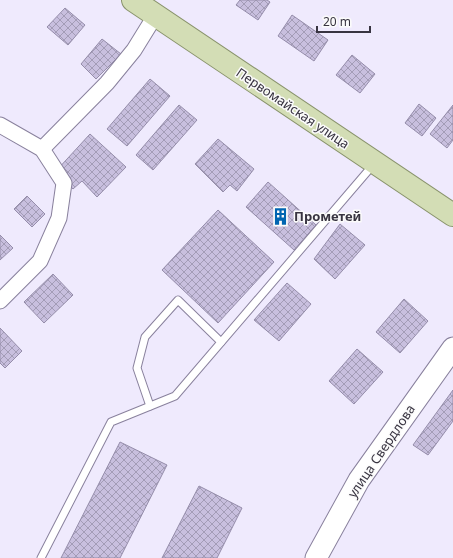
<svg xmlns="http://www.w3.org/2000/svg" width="453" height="558" viewBox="0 0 453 558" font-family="'Noto Sans',sans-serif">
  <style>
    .building { fill: url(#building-cross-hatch); stroke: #958daa }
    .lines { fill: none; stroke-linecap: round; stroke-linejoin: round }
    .service-casing { stroke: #89819d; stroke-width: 9 }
    .minor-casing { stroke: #89819d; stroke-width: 17 }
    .secondary-casing { stroke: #89819d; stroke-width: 23 }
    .primary-casing { stroke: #89936c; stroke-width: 24 }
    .service { stroke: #fff; stroke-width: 7 }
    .minor { stroke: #fff; stroke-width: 15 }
    .secondary { stroke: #fff; stroke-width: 21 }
    .primary { stroke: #d3ddb5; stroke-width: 22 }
    .labels { text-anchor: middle; stroke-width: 3; stroke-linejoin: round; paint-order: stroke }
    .street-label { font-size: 13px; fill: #383441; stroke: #fbfbfb }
    .poi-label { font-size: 13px; font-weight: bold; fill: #383441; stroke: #fbfbfb; text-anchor: start }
  </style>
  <defs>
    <pattern id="building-cross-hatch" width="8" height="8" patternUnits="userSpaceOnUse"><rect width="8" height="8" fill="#c8bfde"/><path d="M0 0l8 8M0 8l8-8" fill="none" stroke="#a39cb6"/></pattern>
  </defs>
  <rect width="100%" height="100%" fill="#efeafd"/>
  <g class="building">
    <polygon points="240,0 267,0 270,2 258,20 236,5"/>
    <polygon points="65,8 85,25 68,45 47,27"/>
    <polygon points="292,15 328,40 314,61 278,36"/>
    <polygon points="102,39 121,54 96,79 81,64"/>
    <polygon points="352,55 375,74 360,93 336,75"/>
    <polygon points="150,79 170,96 127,146 107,129"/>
    <polygon points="419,104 436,118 422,136 405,123"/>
    <polygon points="179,105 197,120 153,170 136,155"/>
    <polygon points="453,105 453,140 447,148 430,134"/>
    <polygon points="90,134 126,167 97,197 82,181 73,189 56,171"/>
    <polygon points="218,139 254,169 237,191 230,185 223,192 195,164"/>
    <polygon points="268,182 316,225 294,250 246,207"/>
    <polygon points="27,196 45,214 32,227 14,209"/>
    <polygon points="218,210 274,262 218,323 162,270"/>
    <polygon points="340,224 365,245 335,279 314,259"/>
    <polygon points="0,235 13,248 0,260"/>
    <polygon points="53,274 73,295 44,323 24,302"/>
    <polygon points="287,283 311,304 279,341 254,320"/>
    <polygon points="404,299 428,321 400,353 376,332"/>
    <polygon points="0,328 22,351 5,368 0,363"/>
    <polygon points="357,349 383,372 354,404 329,381"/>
    <polygon points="453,390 453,421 428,455 413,445"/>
    <polygon points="120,442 167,465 120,558 61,558"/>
    <polygon points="199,486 242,508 217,558 162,558"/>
  </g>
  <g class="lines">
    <defs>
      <g id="service">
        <polyline points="150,406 137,368 145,337 178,300 221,342"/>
        <polyline points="41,558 111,422 175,396 373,165"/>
      </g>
      <g id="minor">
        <polyline points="0,125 42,149 64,183 59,218 40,261 0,301"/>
        <polyline points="42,149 107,83 134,50 155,16"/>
      </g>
      <polyline id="secondary" points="316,558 359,480 453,348"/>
      <polyline id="primary" points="133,0 453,215"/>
    </defs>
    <use href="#service" class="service-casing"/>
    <use href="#minor" class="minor-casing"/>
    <use href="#secondary" class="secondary-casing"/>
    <use href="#primary" class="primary-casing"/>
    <use href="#service" class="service"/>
    <use href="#minor" class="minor"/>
    <use href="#secondary" class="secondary"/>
    <use href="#primary" class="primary"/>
  </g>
  <defs>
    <symbol id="building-bare" viewBox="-9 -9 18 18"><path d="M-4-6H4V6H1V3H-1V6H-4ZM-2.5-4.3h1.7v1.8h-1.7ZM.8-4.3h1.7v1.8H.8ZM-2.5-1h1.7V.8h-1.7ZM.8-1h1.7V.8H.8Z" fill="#0065b1" stroke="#fbfbfb" stroke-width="2.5" paint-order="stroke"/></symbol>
  </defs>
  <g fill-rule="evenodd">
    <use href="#building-bare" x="268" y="204" width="25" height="25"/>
  </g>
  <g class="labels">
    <g class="street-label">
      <text transform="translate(293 108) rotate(34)" y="5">Первомайская улица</text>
      <text transform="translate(381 451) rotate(-56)" y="5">улица Свердлова</text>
    </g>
    <g class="poi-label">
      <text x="294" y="221">Прометей</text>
    </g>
  </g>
  <path d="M317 26v6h53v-6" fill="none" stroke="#383441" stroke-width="2"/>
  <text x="323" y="26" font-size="12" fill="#383441" stroke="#fbfbfb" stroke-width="3" paint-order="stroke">20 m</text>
</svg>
